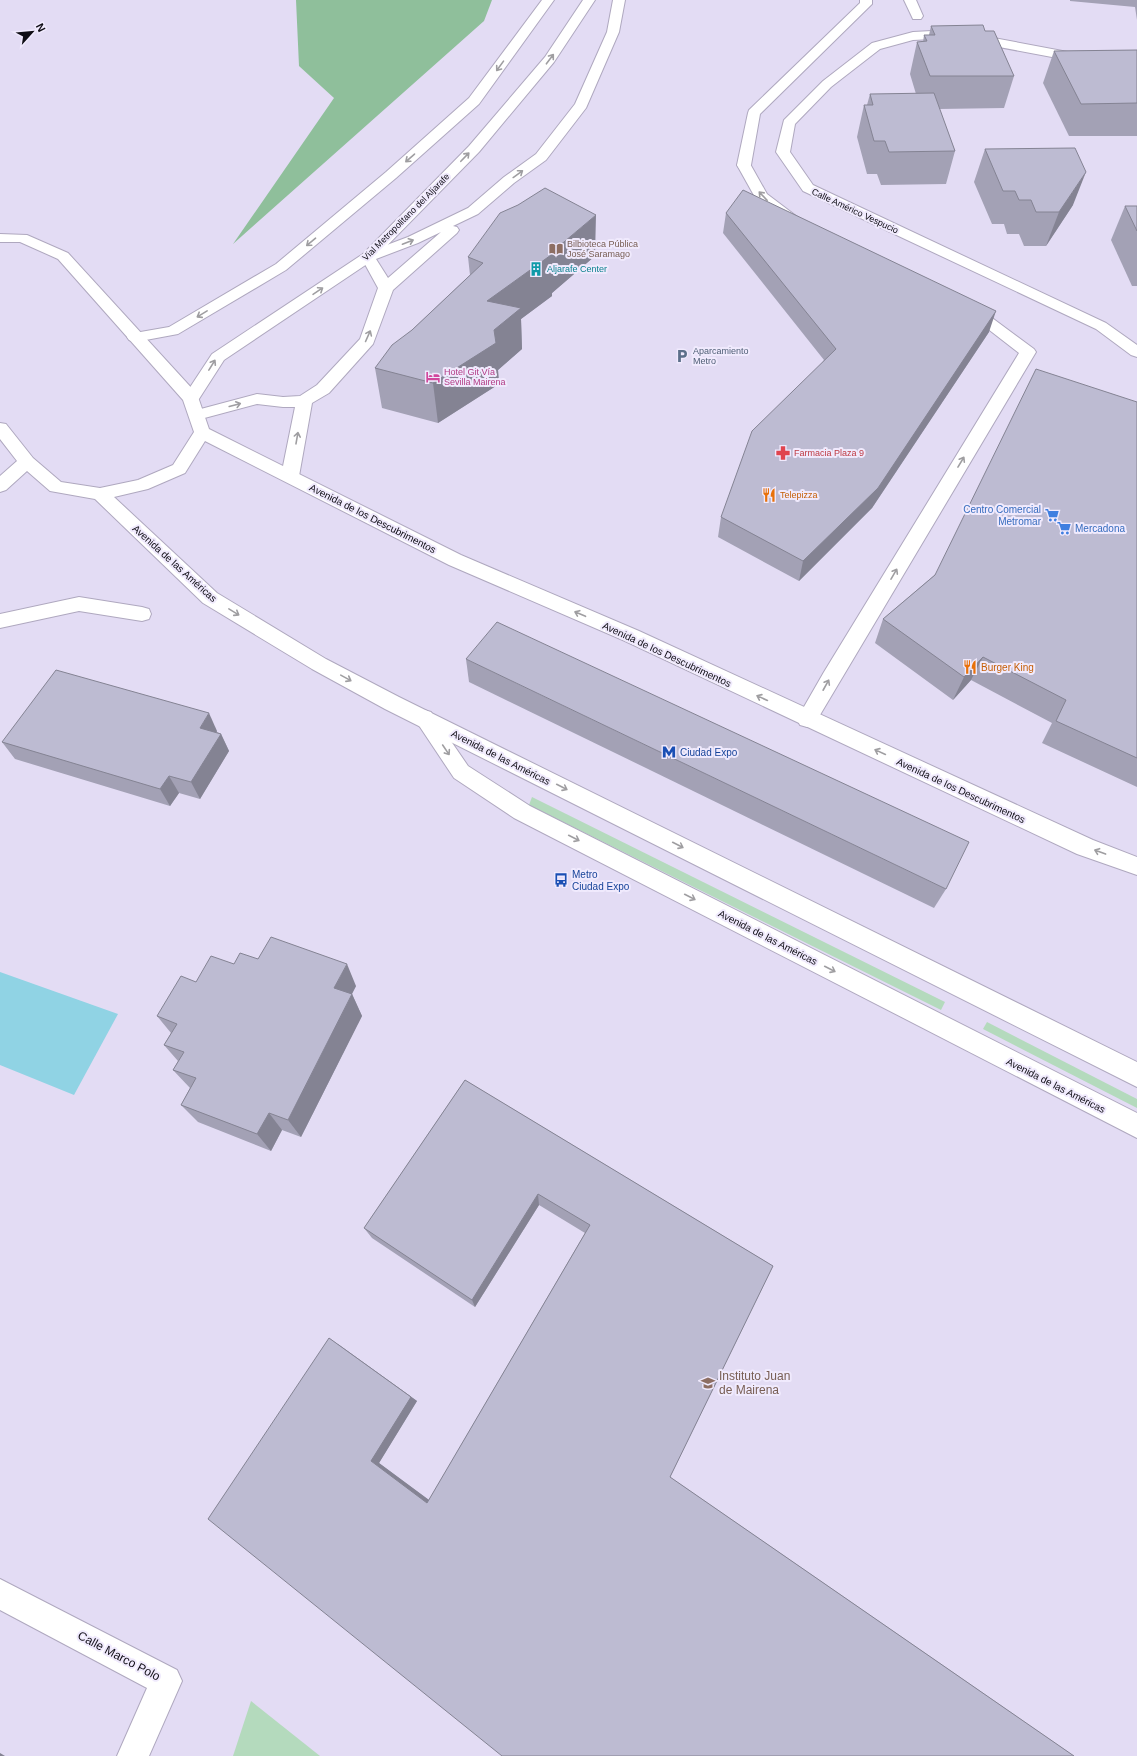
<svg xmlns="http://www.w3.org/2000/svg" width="1137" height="1756" viewBox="0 0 1137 1756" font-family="Helvetica,sans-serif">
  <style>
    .green { fill: #b4dabd }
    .forest { fill: #8fbf9b }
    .water { fill: #90d3e4 }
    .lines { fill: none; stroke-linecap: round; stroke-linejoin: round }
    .service-casing { stroke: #afa8bf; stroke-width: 2 }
    .minor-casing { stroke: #afa8bf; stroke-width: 2 }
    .tertiary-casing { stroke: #afa8bf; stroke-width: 2 }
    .secondary-casing { stroke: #afa8bf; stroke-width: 2 }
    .service { fill: #fff; fill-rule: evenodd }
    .minor { fill: #fff; fill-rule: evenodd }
    .tertiary { fill: #fff; fill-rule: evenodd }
    .secondary { fill: #fff; fill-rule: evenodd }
    .wall { fill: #a3a1b5 }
    .shaded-wall { fill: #848393 }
    .building { fill: #bdbbd2; stroke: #848393 }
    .oneway { stroke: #9f9ea1 }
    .labels { text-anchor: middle; stroke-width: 4; stroke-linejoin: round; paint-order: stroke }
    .far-street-label { font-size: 9px; fill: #0f0d15; stroke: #f0eafd }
    .far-education-label { font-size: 9px; fill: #785e54; stroke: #f0eafd; text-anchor: start }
    .far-culture-label { font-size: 9px; fill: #0d838f; stroke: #f0eafd; text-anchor: start }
    .far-service-label { font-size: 9px; fill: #4e5e75; stroke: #f0eafd; text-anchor: start }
    .far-hotel-label { font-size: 9px; fill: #b23c85; stroke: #f0eafd; text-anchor: start }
    .far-health-label { font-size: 9px; fill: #be3a42; stroke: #f0eafd; text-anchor: start }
    .far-food-label { font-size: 9px; fill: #c56008; stroke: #f0eafd; text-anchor: start }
    .shop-label { font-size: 10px; fill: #366cbe; stroke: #f0eafd; text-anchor: end }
    .street-label { font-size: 10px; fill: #0f0d15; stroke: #f0eafd }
    .food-label { font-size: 10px; fill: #c56008; stroke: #f0eafd; text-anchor: start }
    .transit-label { font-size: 10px; fill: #164399; stroke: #f0eafd; text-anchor: start }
    .near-education-label { font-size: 12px; fill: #785e54; stroke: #f0eafd; text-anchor: start }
    .near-street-label { font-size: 12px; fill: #0f0d15; stroke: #f0eafd }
  </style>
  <rect width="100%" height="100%" fill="#e3dcf4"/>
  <g class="green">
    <polygon points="532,797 945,1002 941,1010 529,805"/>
    <polygon points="987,1022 1137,1099 1137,1108 983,1029"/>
    <polygon points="251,1701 320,1756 233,1756"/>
  </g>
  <polygon class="forest" points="296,0 492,0 484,21 233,244 334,98 299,66"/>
  <polygon class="water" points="0,972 118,1014 74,1095 0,1065"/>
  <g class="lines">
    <defs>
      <g id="service">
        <path d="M613 0H625L619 32 586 108 546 160 514 183 478 214 453 226 457 227 459 230 457 233 393 290 373 344 329 393 312 403 299 476 296 480 290 482 284 480 281 476 295 407H283L257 404 197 420 191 419 189 415 191 411 197 410 257 394 283 397 300 396 317 385 360 339 378 288 361 257 363 254 408 237 468 208 504 177 536 154 575 104 607 32ZM441 232 388 278 376 259 418 243Z"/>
        <polygon points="744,161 749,162 767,194 800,219 802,222 800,225 795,226 790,225 756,199 737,165 739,162"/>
        <polygon points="967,303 980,309 1034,349 1036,352 814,725 807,727 800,725 797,719 824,672 1019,353 970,315 962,311 959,308 962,305"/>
      </g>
      <g id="minor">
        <polygon points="860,0 872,0 872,4 760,114 751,165 749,168 739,168 737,165 748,113 749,110 860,3"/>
        <polygon points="904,0 916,0 923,16 921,19 913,19"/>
        <polygon points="951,30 1137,65 1137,73 951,38 913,40 880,49 831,87 795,124 790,152 813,185 1106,323 1137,345 1137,357 1131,355 1096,329 803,191 776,152 784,120 823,81 872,43 913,32"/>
        <polygon points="79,597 142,607 149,609 151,614 149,619 142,621 79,611 0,628 0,614"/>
        <polygon points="424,710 431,712 468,766 530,806 1137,1113 1137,1138 514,818 454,778 414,718 417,712"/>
        <polygon points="0,1579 177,1670 182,1681 149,1756 117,1756 147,1688 0,1610"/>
      </g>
      <polygon id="tertiary" points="0,234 27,235 68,253 197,394 209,429 461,555 639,631 1093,840 1137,857 1137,875 1077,854 625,641 449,565 205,441 185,473 148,489 114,497 217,593 326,659 399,697 1137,1062 1137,1087 385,709 312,669 203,603 95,499 50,491 27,471 6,490 0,492 0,476 17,461 0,439 0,423 6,424 33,458 61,482 100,488 138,480 173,465 194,432 183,400 58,259 20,242 0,242"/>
      <g id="secondary">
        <polygon points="542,0 554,0 479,104 396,178 286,270 178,334 135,342 129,340 127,337 129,334 169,327 276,264 386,172 469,98"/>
        <polygon points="583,0 595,0 554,62 479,152 373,260 224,360 197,402 191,403 185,402 183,398 212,354 363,254 469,146 545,57"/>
      </g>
    </defs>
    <use href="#service" class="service-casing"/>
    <use href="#minor" class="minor-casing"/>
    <use href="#tertiary" class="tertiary-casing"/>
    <use href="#secondary" class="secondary-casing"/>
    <use href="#service" class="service"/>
    <use href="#minor" class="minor"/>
    <use href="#tertiary" class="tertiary"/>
    <use href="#secondary" class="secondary"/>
  </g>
  <g class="wall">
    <polygon points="1070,0 1137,0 1137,20 1135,7 1070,1"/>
    <polygon points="931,26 985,31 1014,76 1004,108 939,109 955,151 946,184 881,185 877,174 867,174 857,137 864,105 867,105 870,94 916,94 910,74 917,42 923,42 924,35 929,35"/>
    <polygon points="1137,50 1137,136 1069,136 1043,83 1054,51"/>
    <polygon points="985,149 1073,205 1046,246 1024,246 1019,234 1007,234 1004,224 992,224 974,182"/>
    <polygon points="1125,206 1137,206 1137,286 1132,286 1111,240"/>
    <polygon points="726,213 989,332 872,508 799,581 718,537 721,517 824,360 723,233"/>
    <polygon points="595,256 552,293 552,296 521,319 522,349 498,370 499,384 438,423 382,408 375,368 412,330 470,275 468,257"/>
    <polygon points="1137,402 1137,787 1042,743 1052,723 971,680 953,700 875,643 883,619"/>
    <polygon points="466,659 946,889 934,908 469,682"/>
    <polygon points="217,731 217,732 221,734 229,751 200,799 179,793 170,806 15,759 2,742"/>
    <polygon points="234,964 356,986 352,994 362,1016 301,1137 282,1130 271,1151 198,1122 181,1105 190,1088 173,1070 178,1061 164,1045 171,1033 157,1016 196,982"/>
    <polygon points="465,1080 773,1266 670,1477 1074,1756 208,1519 338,1344 417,1401 379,1463 429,1500 585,1233 539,1205 475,1307 372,1238 364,1228"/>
  </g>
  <g class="shaded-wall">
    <polygon points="1086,172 1073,205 1046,246 1059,212"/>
    <polygon points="596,215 595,256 552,293 552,296 521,319 522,349 498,370 499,384 438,423 433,383 487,301 552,252"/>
    <polygon points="996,311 989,332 872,508 799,581 803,561"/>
    <polygon points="983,657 971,680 953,700 964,677"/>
    <polygon points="209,713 217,731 209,745 200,728"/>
    <polygon points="221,734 229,751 200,799 191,782"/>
    <polygon points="169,776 179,793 170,806 160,789"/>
    <polygon points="347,964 356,986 344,1009 334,988"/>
    <polygon points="352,994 362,1016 301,1137 288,1120"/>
    <polygon points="269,1113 282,1130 271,1151 257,1134"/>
    <polygon points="538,1194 539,1205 475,1307 472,1300"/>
    <polygon points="329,1338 417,1401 379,1463 433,1503 427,1503 371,1461"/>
    <polygon points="0,1753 5,1756 0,1756"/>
  </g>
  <g class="building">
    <polygon points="983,25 985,31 994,31 1014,76 930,76 917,42 927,41 924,35 935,35 931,26"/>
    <polygon points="1137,50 1137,103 1081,104 1054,51"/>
    <polygon points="934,93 955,151 889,152 885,141 874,141 864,105 873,105 870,94"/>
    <polygon points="1075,148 1086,172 1059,212 1036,212 1031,200 1019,200 1015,191 1003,191 985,149"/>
    <polygon points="545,188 596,215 552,252 551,255 487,301 521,308 494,330 496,343 433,383 375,368 392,345 412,330 483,263 468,257 500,213 518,205"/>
    <polygon points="743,190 996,311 878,488 803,561 721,517 752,431 836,349 726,213"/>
    <polygon points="1125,206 1137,206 1137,231"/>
    <polygon points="1036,369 1137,402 1137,758 1056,721 1066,700 983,657 964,677 883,619 935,575"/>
    <polygon points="497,622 969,842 946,889 466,659"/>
    <polygon points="56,670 209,713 200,728 221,734 191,782 169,776 160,789 2,742"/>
    <polygon points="271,937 347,964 334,988 352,994 288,1120 269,1113 257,1134 181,1105 196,1078 173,1070 184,1052 164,1045 177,1024 157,1016 181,976 196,982 211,956 234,964 240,953 258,959"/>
    <polygon points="465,1080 773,1266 670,1477 1074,1756 502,1756 208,1519 329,1338 411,1397 371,1461 427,1503 590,1225 538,1194 472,1300 364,1228"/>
  </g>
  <defs><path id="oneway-shaft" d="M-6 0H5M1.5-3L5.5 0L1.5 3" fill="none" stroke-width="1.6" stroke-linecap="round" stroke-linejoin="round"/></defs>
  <g class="oneway">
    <use href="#oneway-shaft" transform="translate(550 59) rotate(-53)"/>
    <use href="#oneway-shaft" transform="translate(500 66) rotate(126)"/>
    <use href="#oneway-shaft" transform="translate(465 157) rotate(-46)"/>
    <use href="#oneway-shaft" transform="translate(410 158) rotate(139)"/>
    <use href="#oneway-shaft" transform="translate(518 174) rotate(-36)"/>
    <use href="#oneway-shaft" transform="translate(763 196) rotate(-133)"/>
    <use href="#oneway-shaft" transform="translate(311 242) rotate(140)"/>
    <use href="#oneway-shaft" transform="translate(408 242) rotate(-21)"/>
    <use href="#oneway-shaft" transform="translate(318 291) rotate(-34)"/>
    <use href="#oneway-shaft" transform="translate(202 314) rotate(149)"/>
    <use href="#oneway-shaft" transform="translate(368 336) rotate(-66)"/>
    <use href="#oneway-shaft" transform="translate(212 365) rotate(-58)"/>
    <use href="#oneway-shaft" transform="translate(235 405) rotate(-15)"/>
    <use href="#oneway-shaft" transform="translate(297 438) rotate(-80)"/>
    <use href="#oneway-shaft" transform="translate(961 462) rotate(-59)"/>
    <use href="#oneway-shaft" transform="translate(894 574) rotate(-60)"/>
    <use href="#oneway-shaft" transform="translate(234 612) rotate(31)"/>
    <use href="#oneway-shaft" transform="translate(580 614) rotate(-157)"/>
    <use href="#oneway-shaft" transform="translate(346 678) rotate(29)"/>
    <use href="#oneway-shaft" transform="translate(826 685) rotate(-61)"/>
    <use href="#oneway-shaft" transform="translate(762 698) rotate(-155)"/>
    <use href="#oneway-shaft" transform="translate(446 750) rotate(56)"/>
    <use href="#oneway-shaft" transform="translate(880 752) rotate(-155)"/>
    <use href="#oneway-shaft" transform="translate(562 787) rotate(27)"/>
    <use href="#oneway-shaft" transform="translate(574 838) rotate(27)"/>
    <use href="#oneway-shaft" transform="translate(678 845) rotate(27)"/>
    <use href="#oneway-shaft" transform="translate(1100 852) rotate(-160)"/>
    <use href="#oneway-shaft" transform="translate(690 897) rotate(27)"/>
    <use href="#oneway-shaft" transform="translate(830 969) rotate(27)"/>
  </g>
  <defs>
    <symbol id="library-bare" viewBox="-9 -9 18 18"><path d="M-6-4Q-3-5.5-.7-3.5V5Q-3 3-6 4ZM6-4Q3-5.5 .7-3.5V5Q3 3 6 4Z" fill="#8d6e63" stroke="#f0eafd" stroke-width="2.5" paint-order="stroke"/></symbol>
    <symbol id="building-bare" viewBox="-9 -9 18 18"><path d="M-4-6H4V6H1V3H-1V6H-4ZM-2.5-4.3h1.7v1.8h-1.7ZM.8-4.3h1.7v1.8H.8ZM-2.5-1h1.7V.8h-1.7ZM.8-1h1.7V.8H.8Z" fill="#0f9aa8" stroke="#f0eafd" stroke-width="2.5" paint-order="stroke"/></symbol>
    <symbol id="parking-bare" viewBox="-9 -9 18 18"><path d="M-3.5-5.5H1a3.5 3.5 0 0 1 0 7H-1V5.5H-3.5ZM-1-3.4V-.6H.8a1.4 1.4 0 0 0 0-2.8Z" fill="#5c6f8a" stroke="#f0eafd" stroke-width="2.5" paint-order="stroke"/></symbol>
    <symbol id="hotel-bare" viewBox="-9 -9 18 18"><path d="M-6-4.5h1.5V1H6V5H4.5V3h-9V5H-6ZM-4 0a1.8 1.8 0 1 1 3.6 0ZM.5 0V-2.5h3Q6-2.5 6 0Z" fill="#d1479c" stroke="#f0eafd" stroke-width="2.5" paint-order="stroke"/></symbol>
    <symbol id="pharmacy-bare" viewBox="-9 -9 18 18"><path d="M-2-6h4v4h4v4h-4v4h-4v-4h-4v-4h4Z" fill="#e0444e" stroke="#f0eafd" stroke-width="2.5" paint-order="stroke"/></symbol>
    <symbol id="restaurant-bare" viewBox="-9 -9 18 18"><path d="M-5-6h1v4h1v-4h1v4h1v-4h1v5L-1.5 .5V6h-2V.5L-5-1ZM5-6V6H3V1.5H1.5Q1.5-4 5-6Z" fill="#e8710a" stroke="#f0eafd" stroke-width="2.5" paint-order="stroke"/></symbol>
    <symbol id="supermarket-bare" viewBox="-9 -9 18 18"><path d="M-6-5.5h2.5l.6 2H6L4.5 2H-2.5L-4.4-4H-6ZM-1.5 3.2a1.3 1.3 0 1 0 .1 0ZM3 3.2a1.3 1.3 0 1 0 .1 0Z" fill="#3f7fe0" stroke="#f0eafd" stroke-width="2.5" paint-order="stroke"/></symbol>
    <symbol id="metro-bare" viewBox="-9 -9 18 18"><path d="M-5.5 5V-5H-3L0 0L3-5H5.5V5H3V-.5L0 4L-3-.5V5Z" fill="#1a4fb4" stroke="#f0eafd" stroke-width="2.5" paint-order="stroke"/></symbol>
    <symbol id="bus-bare" viewBox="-9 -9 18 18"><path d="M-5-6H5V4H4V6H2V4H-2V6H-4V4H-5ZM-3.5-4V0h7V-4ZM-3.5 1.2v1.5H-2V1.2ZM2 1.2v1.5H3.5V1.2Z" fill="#1a4fb4" stroke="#f0eafd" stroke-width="2.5" paint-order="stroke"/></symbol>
    <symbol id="school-bare" viewBox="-9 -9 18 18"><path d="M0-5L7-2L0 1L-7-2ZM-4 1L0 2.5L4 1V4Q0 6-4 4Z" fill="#8d6e63" stroke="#f0eafd" stroke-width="2.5" paint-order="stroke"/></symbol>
  </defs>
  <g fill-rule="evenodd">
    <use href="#library-bare" x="546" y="239" width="20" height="20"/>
    <use href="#building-bare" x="526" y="259" width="20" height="20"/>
    <use href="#parking-bare" x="672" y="346" width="20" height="20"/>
    <use href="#hotel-bare" x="423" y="367" width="20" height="20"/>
    <use href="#pharmacy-bare" x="773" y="443" width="20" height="20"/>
    <use href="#restaurant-bare" x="759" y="485" width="20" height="20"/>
    <use href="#supermarket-bare" x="1042" y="505" width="20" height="20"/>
    <use href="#supermarket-bare" x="1054" y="518" width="20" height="20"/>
    <use href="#restaurant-bare" x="960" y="657" width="20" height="20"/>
    <use href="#metro-bare" x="659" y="742" width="20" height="20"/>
    <use href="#bus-bare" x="551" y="870" width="20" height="20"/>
    <use href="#school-bare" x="698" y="1373" width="20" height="20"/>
  </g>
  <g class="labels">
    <g class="far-street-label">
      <text transform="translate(855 211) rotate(25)" y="3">Calle Américo Vespucio</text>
      <text transform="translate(406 217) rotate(-45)" y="3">Vial Metropolitano del Aljarafe</text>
    </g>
    <g class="far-education-label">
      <text x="567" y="247">Bilbioteca Pública<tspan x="567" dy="10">José Saramago</tspan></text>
    </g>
    <g class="far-culture-label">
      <text x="547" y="272">Aljarafe Center</text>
    </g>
    <g class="far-service-label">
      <text x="693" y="354">Aparcamiento<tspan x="693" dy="10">Metro</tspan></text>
    </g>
    <g class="far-hotel-label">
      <text x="444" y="375">Hotel Git Vía<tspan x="444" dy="10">Sevilla Mairena</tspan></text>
    </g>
    <g class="far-health-label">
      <text x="794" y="456">Farmacia Plaza 9</text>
    </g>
    <g class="far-food-label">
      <text x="780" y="498">Telepizza</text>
    </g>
    <g class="shop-label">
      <text x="1041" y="513">Centro Comercial<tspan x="1041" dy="12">Metromar</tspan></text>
      <text x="1075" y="532" text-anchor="start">Mercadona</text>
    </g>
    <g class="street-label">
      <text transform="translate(373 518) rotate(27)" y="4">Avenida de los Descubrimentos</text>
      <text transform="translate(175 563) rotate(42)" y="4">Avenida de las Américas</text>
      <text transform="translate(667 654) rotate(25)" y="4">Avenida de los Descubrimentos</text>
      <text transform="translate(501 757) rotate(27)" y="4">Avenida de las Américas</text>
      <text transform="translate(961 790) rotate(25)" y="4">Avenida de los Descubrimentos</text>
      <text transform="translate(768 937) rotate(27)" y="4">Avenida de las Américas</text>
      <text transform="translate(1056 1085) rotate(27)" y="4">Avenida de las Américas</text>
    </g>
    <g class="food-label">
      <text x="981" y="671">Burger King</text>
    </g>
    <g class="transit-label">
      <text x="680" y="756">Ciudad Expo</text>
      <text x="572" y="878">Metro<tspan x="572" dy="12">Ciudad Expo</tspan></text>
    </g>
    <g class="near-education-label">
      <text x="719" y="1380">Instituto Juan<tspan x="719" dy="14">de Mairena</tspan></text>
    </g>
    <g class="near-street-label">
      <text transform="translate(119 1656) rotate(28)" y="4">Calle Marco Polo</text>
    </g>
  </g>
  <g transform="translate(32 32) rotate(63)" stroke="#f0eafd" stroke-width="3" paint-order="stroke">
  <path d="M0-3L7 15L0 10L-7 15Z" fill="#0f0d15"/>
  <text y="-6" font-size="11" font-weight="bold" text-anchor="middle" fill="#0f0d15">N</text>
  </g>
</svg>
